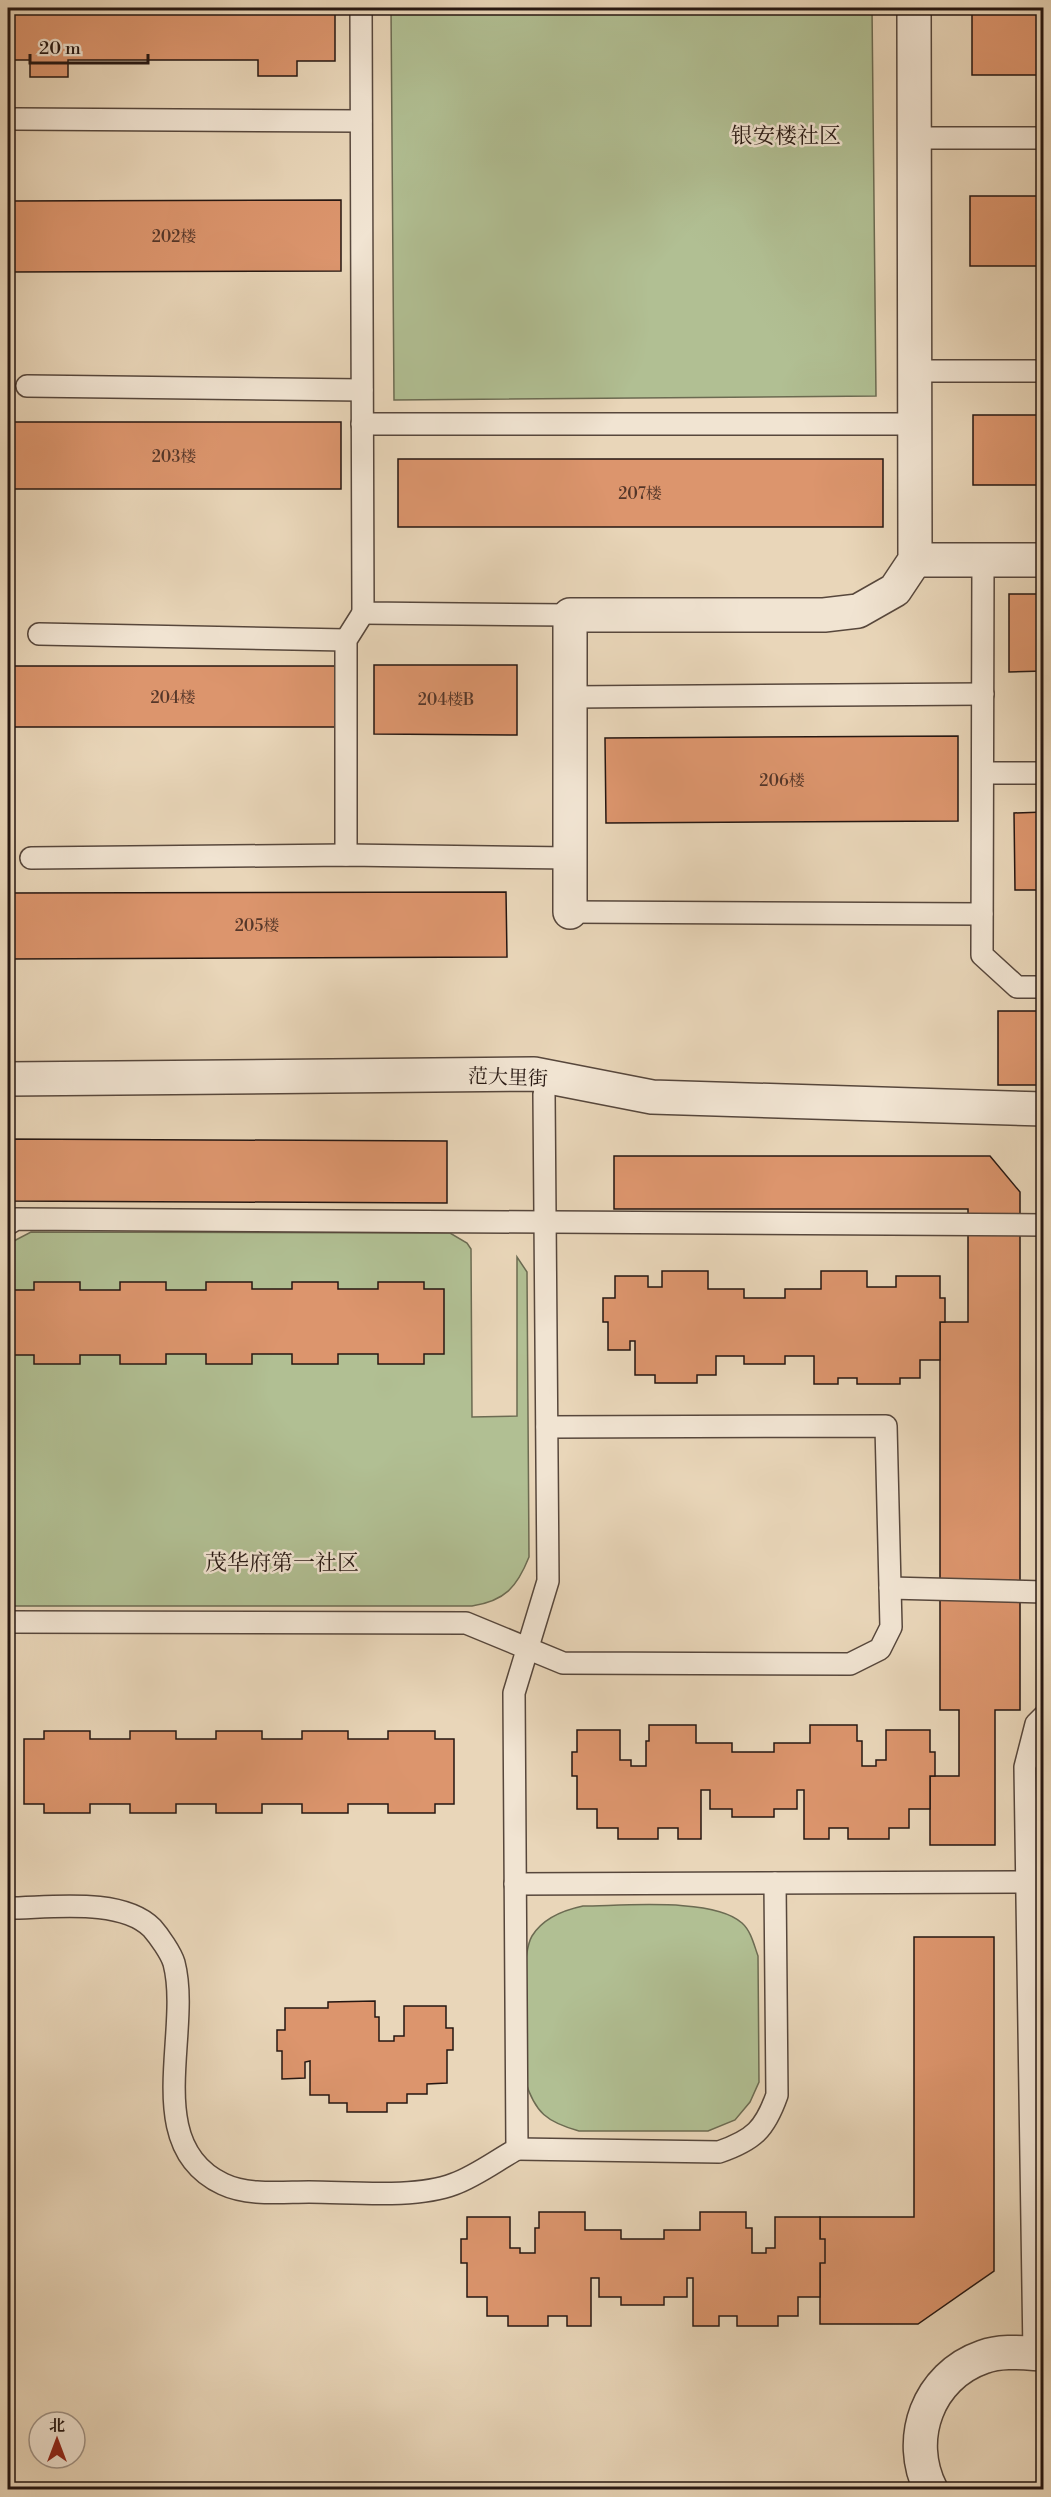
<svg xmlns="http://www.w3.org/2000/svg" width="1051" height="2497" viewBox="0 0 1051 2497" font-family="'Libre Bodoni','Noto Serif SC',serif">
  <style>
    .green { fill: #b1bf93; stroke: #6c6b52; stroke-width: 1.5 }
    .building { fill: #dc956d; stroke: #261712; stroke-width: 1.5 }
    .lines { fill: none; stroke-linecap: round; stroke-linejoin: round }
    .service-casing { stroke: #57473c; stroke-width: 24 }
    .minor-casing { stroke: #57473c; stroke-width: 36 }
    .service { stroke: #f1e4d2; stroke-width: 21 }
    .minor { stroke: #f1e4d2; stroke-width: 33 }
    .labels { text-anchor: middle; stroke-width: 5; stroke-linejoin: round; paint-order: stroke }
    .number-label { font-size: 16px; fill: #543629 }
    .street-label { font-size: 20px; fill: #261712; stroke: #f1e4d2 }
    .quarter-label { font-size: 22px; fill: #261712; stroke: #f1e4d2 }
  </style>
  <rect width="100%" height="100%" fill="#e9d6b9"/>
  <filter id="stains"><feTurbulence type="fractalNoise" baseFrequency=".00333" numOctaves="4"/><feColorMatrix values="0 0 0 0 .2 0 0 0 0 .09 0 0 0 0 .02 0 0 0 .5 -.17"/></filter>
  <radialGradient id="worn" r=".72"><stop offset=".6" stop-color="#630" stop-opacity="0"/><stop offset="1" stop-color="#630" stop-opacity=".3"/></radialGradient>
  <g class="green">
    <polygon points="391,8 872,8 876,396 394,400"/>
    <path d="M31 1232 450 1233 467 1243 471 1249 472 1417 517 1416V1257L527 1272 529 1557C517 1587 505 1601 472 1606H8V1244Z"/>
    <path d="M583 1906C621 1906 714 1897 742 1923 751 1931 754 1945 758 1956L759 2082 750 2102 735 2120 708 2131H579C547 2122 535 2113 525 2080 525 2050 519 1958 532 1936 543 1918 564 1910 583 1906Z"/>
  </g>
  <g class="building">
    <polygon points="8,8 335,8 335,61 297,61 297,76 258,76 258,60 68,60 68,77 30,77 30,60 8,60"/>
    <rect x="972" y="8" width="72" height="67"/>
    <rect x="970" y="196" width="74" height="70"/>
    <polygon points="341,200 341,271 8,272 8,201"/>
    <rect x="973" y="415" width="71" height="70"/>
    <rect x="8" y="422" width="333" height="67"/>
    <rect x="398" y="459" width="485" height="68"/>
    <polygon points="1009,594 1044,594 1044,671 1009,672"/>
    <polygon points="374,665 517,665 517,735 374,734"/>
    <rect x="8" y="666" width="330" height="61"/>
    <polygon points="958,736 958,821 606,823 605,738"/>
    <polygon points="1044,812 1044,890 1015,890 1014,813"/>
    <polygon points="506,892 507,957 8,959 8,893"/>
    <rect x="998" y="1011" width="46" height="74"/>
    <polygon points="8,1139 447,1141 447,1203 8,1201"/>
    <polygon points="614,1156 990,1156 1020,1192 1020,1710 995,1710 995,1845 930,1845 930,1776 959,1776 959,1710 940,1710 940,1322 968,1322 968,1209 614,1209"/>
    <polygon points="662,1271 708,1271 708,1289 744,1289 744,1298 785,1298 785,1289 821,1289 821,1271 867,1271 867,1287 896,1287 896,1276 940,1276 940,1298 945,1298 945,1322 940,1322 940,1360 920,1360 920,1378 900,1378 900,1384 857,1384 857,1378 838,1378 838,1384 814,1384 814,1356 785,1356 785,1364 744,1364 744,1356 716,1356 716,1375 697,1375 697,1383 655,1383 655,1375 635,1375 635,1341 630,1341 630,1350 608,1350 608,1322 603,1322 603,1298 615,1298 615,1276 648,1276 648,1287 662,1287"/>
    <polygon points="34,1282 80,1282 80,1290 120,1290 120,1282 166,1282 166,1290 206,1290 206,1282 252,1282 252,1289 292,1289 292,1282 338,1282 338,1289 378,1289 378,1282 424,1282 424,1289 444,1289 444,1354 424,1354 424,1364 378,1364 378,1354 338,1354 338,1364 292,1364 292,1354 252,1354 252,1364 206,1364 206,1354 166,1354 166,1364 120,1364 120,1355 80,1355 80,1364 34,1364 34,1355 14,1355 14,1290 34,1290"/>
    <polygon points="649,1725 696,1725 696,1743 732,1743 732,1752 774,1752 774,1743 810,1743 810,1725 857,1725 857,1741 862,1741 862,1766 876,1766 876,1760 886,1760 886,1730 930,1730 930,1752 935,1752 935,1776 930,1776 930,1809 909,1809 909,1828 889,1828 889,1839 848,1839 848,1828 829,1828 829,1839 804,1839 804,1790 797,1790 797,1809 774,1809 774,1817 732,1817 732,1809 710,1809 710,1790 701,1790 701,1839 678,1839 678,1828 658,1828 658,1839 618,1839 618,1828 597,1828 597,1809 577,1809 577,1776 572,1776 572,1752 577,1752 577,1730 620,1730 620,1760 631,1760 631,1766 646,1766 646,1741 649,1741"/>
    <polygon points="44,1731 90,1731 90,1739 130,1739 130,1731 176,1731 176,1739 216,1739 216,1731 262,1731 262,1739 302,1739 302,1731 348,1731 348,1739 388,1739 388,1731 435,1731 435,1739 454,1739 454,1804 435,1804 435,1813 388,1813 388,1804 348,1804 348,1813 302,1813 302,1804 262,1804 262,1813 216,1813 216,1804 176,1804 176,1813 130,1813 130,1804 90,1804 90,1813 44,1813 44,1804 24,1804 24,1739 44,1739"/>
    <polygon points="914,1937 994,1937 994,2271 918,2324 820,2324 820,2217 914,2217"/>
    <polygon points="375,2001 375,2017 379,2017 379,2041 394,2041 394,2036 404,2036 404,2006 446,2006 446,2028 453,2028 453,2050 447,2050 447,2083 427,2084 427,2094 407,2094 407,2103 387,2103 387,2112 347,2112 347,2103 329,2103 329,2095 310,2095 310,2061 305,2062 305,2078 282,2079 282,2051 277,2051 277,2030 285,2030 285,2008 328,2008 328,2002"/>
    <polygon points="539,2212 585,2212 585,2230 621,2230 621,2239 664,2239 664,2230 700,2230 700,2212 746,2212 746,2228 752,2228 752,2253 766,2253 766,2248 775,2248 775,2217 820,2217 820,2239 825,2239 825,2263 820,2263 820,2297 798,2297 798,2316 778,2316 778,2326 737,2326 737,2316 719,2316 719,2326 693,2326 693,2278 687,2278 687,2297 664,2297 664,2305 621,2305 621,2297 599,2297 599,2278 591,2278 591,2326 567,2326 567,2316 548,2316 548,2326 508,2326 508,2316 487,2316 487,2297 467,2297 467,2263 461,2263 461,2239 467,2239 467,2217 510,2217 510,2248 520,2248 520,2253 535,2253 535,2228 539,2228"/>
  </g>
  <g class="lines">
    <defs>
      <g id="service">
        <polyline points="361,8 363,613 570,615"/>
        <polyline points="16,119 361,121"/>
        <polyline points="915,138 1044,138"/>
        <polyline points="915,371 1044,371"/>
        <polyline points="27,386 362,390"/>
        <polyline points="362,424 915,424"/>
        <polyline points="983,560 982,955 1017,987 1044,987"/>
        <polyline points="39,634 346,640"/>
        <polyline points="571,697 983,694"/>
        <polyline points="983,773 1044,773"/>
        <polyline points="346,855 346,640 363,613"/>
        <polyline points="31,858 346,855 571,858"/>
        <polyline points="570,912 982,914"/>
        <polyline points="8,1224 16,1219 1044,1225"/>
        <polyline points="890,1588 1044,1592"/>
        <polyline points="8,1622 466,1623 563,1663 850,1664 880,1649 891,1627 886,1426 547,1427"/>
        <polyline points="515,1884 1027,1882"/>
        <path d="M8 1908C49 1908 121 1897 152 1928 159 1936 171 1953 174 1963 192 2032 140 2145 223 2184 248 2196 282 2192 309 2192 351 2192 415 2199 454 2184 476 2176 497 2160 517 2149L514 1693 548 1581 544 1094"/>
        <path d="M517 2149 719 2152C754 2140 765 2129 777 2095L775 1883"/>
        <polyline points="1034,2354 1025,1767 1036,1724 1044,1716"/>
      </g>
      <g id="minor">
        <polyline points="915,560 1044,560"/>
        <polyline points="570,912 570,615 824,615 858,611 895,590 915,560 914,8"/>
        <polyline points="8,1079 534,1074 652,1097 1044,1109"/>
        <path d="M931 2490C905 2439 928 2376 983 2357 1002 2350 1024 2353 1044 2354"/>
      </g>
    </defs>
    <use href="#service" class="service-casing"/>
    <use href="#minor" class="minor-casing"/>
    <use href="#service" class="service"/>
    <use href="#minor" class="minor"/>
  </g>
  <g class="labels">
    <g class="number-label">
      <text x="174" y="242">202楼</text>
      <text x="174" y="462">203楼</text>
      <text x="640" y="499">207楼</text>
      <text x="173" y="703">204楼</text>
      <text x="446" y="705">204楼B</text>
      <text x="782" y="786">206楼</text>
      <text x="257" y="931">205楼</text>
    </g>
    <g class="street-label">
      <text transform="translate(508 1077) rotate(2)" y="7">范大里街</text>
    </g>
    <g class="quarter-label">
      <text x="786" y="143">银安楼社区</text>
      <text x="282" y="1570">茂华府第一社区</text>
    </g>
  </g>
  <rect width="1051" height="2497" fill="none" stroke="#e9d6b9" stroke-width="30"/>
  <rect x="9" y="9" width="1033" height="2479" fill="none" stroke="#261712" stroke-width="3"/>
  <rect x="15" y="15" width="1021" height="2467" fill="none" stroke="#261712" stroke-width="1.5"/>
  <g transform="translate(57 2440)"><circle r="28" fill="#f1e4d2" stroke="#a09285" stroke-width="1.5"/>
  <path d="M0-4.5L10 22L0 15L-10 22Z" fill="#8f2418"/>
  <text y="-9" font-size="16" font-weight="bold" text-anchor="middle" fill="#261712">北</text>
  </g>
  <path d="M30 54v9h118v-9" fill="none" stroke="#261712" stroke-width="3"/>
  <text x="39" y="54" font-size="18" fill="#261712" stroke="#f1e4d2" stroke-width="4.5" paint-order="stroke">20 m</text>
  <rect width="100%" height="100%" filter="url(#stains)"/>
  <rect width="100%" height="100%" fill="url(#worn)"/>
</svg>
